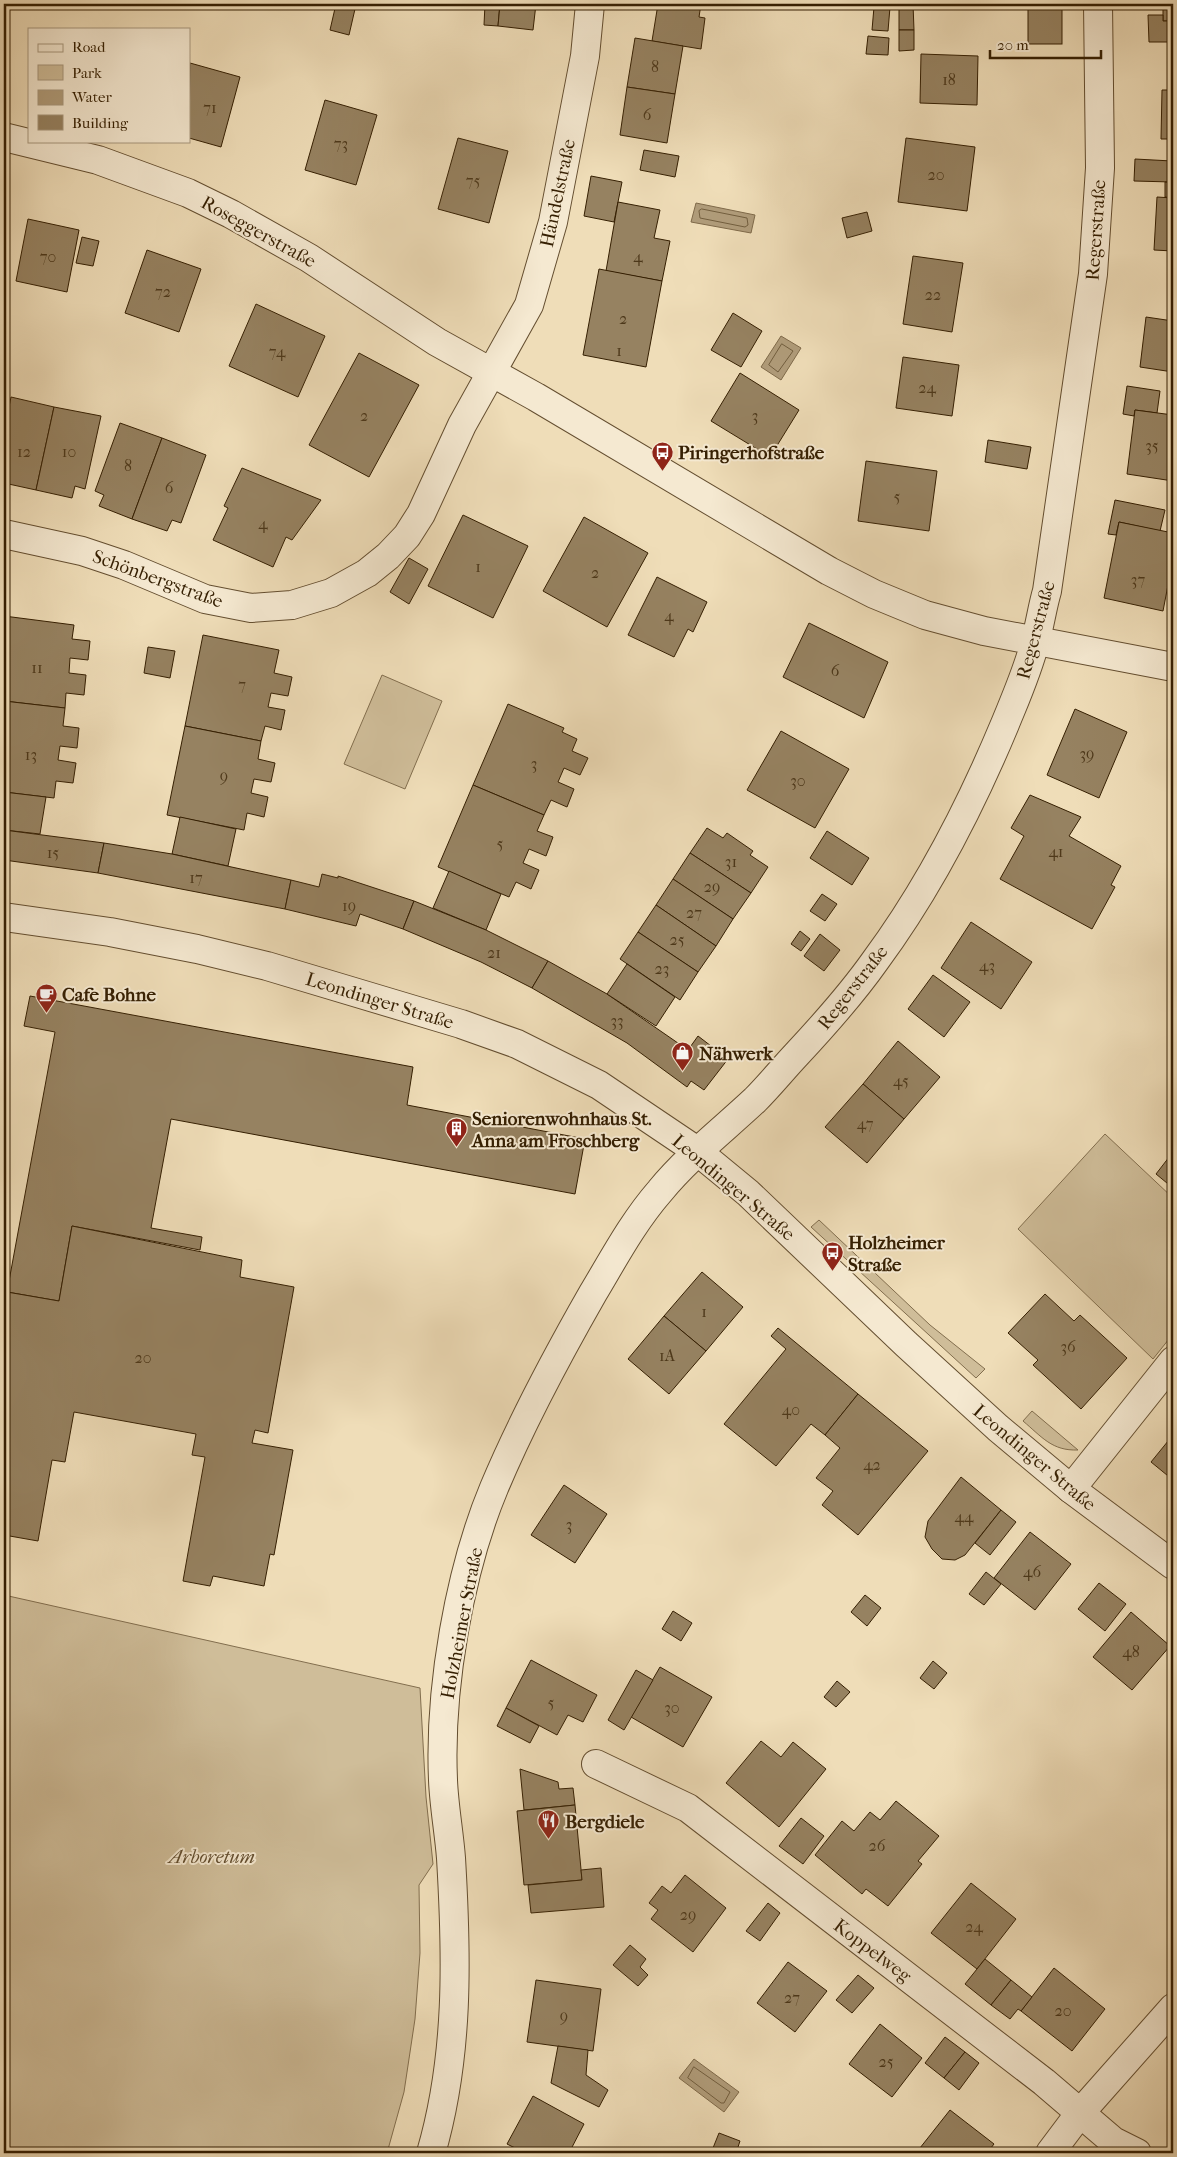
<svg xmlns="http://www.w3.org/2000/svg" width="1177" height="2157" viewBox="0 0 1177 2157" font-family="'IM FELL French Canon',serif">
  <style>
    .green { fill: #cfbd99; stroke: #826e4e }
    .water { fill: #b09c7a; stroke: #7f6a4a }
    .lines { fill: none; stroke-linecap: round; stroke-linejoin: round }
    .shore { stroke: #725e3e; stroke-width: 1 }
    .building { fill: #968261; stroke: #351f02 }
    .minor-casing { stroke: #644e30; stroke-width: 30 }
    .minor { stroke: #f5e9d1; stroke-width: 28 }
    .labels { text-anchor: middle; stroke-width: 4; stroke-linejoin: round; paint-order: stroke }
    .number-label { font-size: 16px; fill: #4d381a }
    .street-label { font-size: 19px; fill: #351f02; stroke: #f5e9d1 }
    .poi-label { font-size: 19px; font-weight: bold; fill: #351f02; stroke: #f5e9d1; text-anchor: start }
    .park-label { font-size: 19px; font-style: italic; fill: #634e2f; stroke: #f5e9d1 }
  </style>
  <rect width="100%" height="100%" fill="#efddb8"/>
  <filter id="stains"><feTurbulence type="fractalNoise" baseFrequency=".004" numOctaves="4"/><feColorMatrix values="0 0 0 0 .2 0 0 0 0 .09 0 0 0 0 .02 0 0 0 .5 -.17"/></filter>
  <radialGradient id="worn" r=".72"><stop offset=".6" stop-color="#630" stop-opacity="0"/><stop offset="1" stop-color="#630" stop-opacity=".3"/></radialGradient>
  <g class="green">
    <polygon points="382,675 442,701 405,789 344,764"/>
    <polygon points="1105,1134 1173,1198 1173,1334 1153,1359 1018,1229"/>
    <polygon points="819,1220 930,1325 985,1369 976,1378 811,1227"/>
    <path d="M1032 1411 1078 1450C1052 1451 1042 1437 1023 1421Z"/>
    <polygon points="4,1595 420,1688 426,1797 433,1864 419,1885 420,1953 415,2019 404,2092 387,2153 4,2153"/>
  </g>
  <g class="water">
    <polygon points="696,203 755,215 751,233 691,222"/>
    <polygon points="781,336 801,348 781,380 761,367"/>
    <polygon points="694,2059 739,2092 724,2112 679,2078"/>
  </g>
  <g class="lines">
    <g class="shore">
      <polygon points="702,209 747,218 748,225 745,227 700,218 699,211"/>
      <polygon points="782,344 793,351 778,372 769,365"/>
      <polygon points="694,2067 730,2092 724,2103 721,2103 688,2078"/>
    </g>
  </g>
  <g class="building">
    <polygon points="336,4 355,9 349,35 330,30"/>
    <polygon points="485,4 500,4 498,26 484,25"/>
    <polygon points="500,4 536,4 533,30 498,26"/>
    <polygon points="658,4 701,4 699,17 705,18 701,49 652,41"/>
    <polygon points="899,4 913,4 914,30 899,30"/>
    <rect x="1028" y="4" width="34" height="40"/>
    <rect x="1163" y="4" width="10" height="17"/>
    <polygon points="874,7 890,7 888,31 872,30"/>
    <polygon points="1148,15 1163,15 1163,21 1173,21 1173,42 1149,42"/>
    <polygon points="899,30 914,30 914,50 899,51"/>
    <polygon points="868,36 889,38 888,55 866,54"/>
    <polygon points="635,38 683,46 675,94 627,87"/>
    <polygon points="921,54 978,56 977,105 920,103"/>
    <polygon points="190,63 240,77 221,147 189,138"/>
    <polygon points="627,87 675,94 667,143 620,135"/>
    <polygon points="1162,90 1173,90 1173,139 1161,139"/>
    <polygon points="325,100 377,115 356,185 305,170"/>
    <polygon points="458,138 508,151 489,223 438,209"/>
    <polygon points="906,138 975,147 967,211 898,202"/>
    <polygon points="644,150 679,156 675,177 640,170"/>
    <polygon points="1135,159 1172,161 1172,182 1134,181"/>
    <polygon points="591,176 622,182 614,222 584,216"/>
    <polygon points="1165,182 1173,183 1173,198 1165,197"/>
    <polygon points="1157,197 1173,198 1173,251 1154,250"/>
    <polygon points="618,202 660,210 654,238 670,241 662,281 606,271"/>
    <polygon points="867,212 872,231 847,238 842,218"/>
    <polygon points="28,219 79,230 67,292 16,281"/>
    <polygon points="82,237 99,241 93,266 76,263"/>
    <polygon points="147,250 201,269 179,332 125,313"/>
    <polygon points="913,256 963,263 952,332 903,324"/>
    <polygon points="599,269 662,281 646,367 583,355"/>
    <polygon points="256,304 325,336 298,397 229,366"/>
    <polygon points="733,313 762,331 741,367 711,350"/>
    <polygon points="1146,317 1173,321 1173,372 1140,367"/>
    <polygon points="359,353 419,385 369,477 309,445"/>
    <polygon points="903,357 959,365 952,416 896,408"/>
    <polygon points="740,373 799,410 770,457 711,421"/>
    <polygon points="1127,386 1160,391 1157,413 1135,410 1134,416 1123,414"/>
    <polygon points="11,397 54,407 36,490 4,483 4,432"/>
    <polygon points="54,407 101,416 85,489 75,486 72,498 36,490"/>
    <polygon points="1135,410 1173,415 1173,481 1127,474"/>
    <polygon points="120,423 162,438 132,519 99,506 104,495 95,491"/>
    <polygon points="162,438 206,455 181,523 172,520 167,531 132,519"/>
    <polygon points="988,440 1031,447 1027,469 985,462"/>
    <polygon points="866,461 937,471 929,531 858,521"/>
    <polygon points="242,468 321,500 292,540 286,537 273,567 213,540 228,508 224,506"/>
    <polygon points="1115,500 1165,510 1160,531 1119,522 1116,535 1108,534"/>
    <polygon points="463,515 528,546 493,618 428,586"/>
    <polygon points="584,517 648,553 607,627 543,591"/>
    <polygon points="1119,522 1173,533 1173,559 1163,611 1104,598"/>
    <polygon points="409,558 428,569 409,604 390,592"/>
    <polygon points="657,577 707,602 693,632 688,629 674,657 628,635"/>
    <polygon points="4,616 74,625 72,639 90,641 88,660 70,658 69,673 86,675 84,695 66,693 65,708 4,701"/>
    <polygon points="809,623 888,662 864,718 783,677"/>
    <polygon points="203,635 279,650 274,673 292,677 288,696 271,693 268,707 285,710 281,730 265,726 261,741 185,726"/>
    <polygon points="148,647 175,651 170,678 144,673"/>
    <polygon points="4,701 65,708 63,726 79,728 77,748 60,746 58,760 76,763 73,783 56,781 54,798 4,792"/>
    <polygon points="508,704 564,728 562,732 577,739 572,751 588,758 580,775 564,768 558,782 574,789 567,807 551,800 544,815 473,785"/>
    <polygon points="1075,709 1127,732 1099,798 1047,775"/>
    <polygon points="185,726 261,741 258,759 275,763 271,782 254,779 251,793 268,797 264,817 247,813 244,830 167,815"/>
    <polygon points="781,731 849,769 815,828 747,790"/>
    <polygon points="473,785 544,815 537,831 553,837 546,856 529,849 523,863 539,870 531,889 516,882 509,897 438,867"/>
    <polygon points="4,792 46,797 40,834 4,830"/>
    <polygon points="1030,795 1081,817 1069,836 1121,866 1111,885 1115,887 1092,929 1000,879 1024,836 1011,828"/>
    <polygon points="180,817 236,829 228,866 172,854"/>
    <polygon points="707,828 723,838 727,833 753,851 750,855 768,867 751,893 690,853"/>
    <polygon points="4,830 104,843 98,873 4,860"/>
    <polygon points="827,831 869,858 852,885 810,858"/>
    <polygon points="104,843 172,854 291,880 285,909 98,873"/>
    <polygon points="690,853 751,893 733,919 673,879"/>
    <polygon points="449,871 501,894 486,930 433,908"/>
    <polygon points="322,874 338,878 338,876 414,901 403,929 360,914 356,926 285,909 291,880 319,887"/>
    <polygon points="673,879 733,919 716,946 656,905"/>
    <polygon points="822,894 837,904 825,921 810,911"/>
    <polygon points="414,901 486,930 548,961 532,988 481,962 403,929"/>
    <polygon points="656,905 716,946 698,972 638,932"/>
    <polygon points="971,922 1032,962 1001,1009 941,968"/>
    <polygon points="800,931 810,939 801,951 791,944"/>
    <polygon points="638,932 698,972 680,1000 620,959"/>
    <polygon points="820,934 840,950 824,971 804,956"/>
    <polygon points="548,961 607,994 688,1050 698,1036 728,1059 704,1090 691,1081 687,1087 627,1043 532,988"/>
    <polygon points="627,964 675,997 656,1026 607,994"/>
    <polygon points="933,975 970,1002 944,1037 908,1009"/>
    <polygon points="30,996 413,1067 407,1105 585,1139 575,1194 171,1119 151,1228 202,1237 200,1250 72,1226 59,1301 7,1292 55,1032 24,1026"/>
    <polygon points="898,1041 940,1077 904,1119 863,1084"/>
    <polygon points="863,1084 904,1119 867,1163 825,1127"/>
    <polygon points="1173,1152 1173,1188 1156,1174"/>
    <polygon points="72,1226 242,1260 240,1277 294,1287 268,1433 255,1430 252,1443 293,1450 274,1555 270,1554 264,1586 213,1576 210,1586 183,1581 205,1457 192,1455 196,1434 74,1412 65,1462 52,1460 38,1541 4,1535 4,1278 9,1279 7,1292 59,1301"/>
    <polygon points="702,1272 743,1307 706,1351 664,1316"/>
    <polygon points="1045,1294 1074,1321 1080,1315 1127,1358 1081,1409 1033,1365 1038,1360 1008,1333"/>
    <polygon points="664,1316 706,1351 669,1394 628,1359"/>
    <polygon points="778,1328 858,1394 825,1435 811,1424 776,1466 724,1424 786,1349 771,1336"/>
    <polygon points="858,1394 928,1451 858,1535 822,1505 833,1491 816,1478 840,1448 825,1435"/>
    <polygon points="1173,1435 1173,1480 1151,1462"/>
    <polygon points="961,1477 1001,1510 965,1555 955,1560 942,1559 932,1549 925,1537 928,1521"/>
    <polygon points="564,1485 607,1514 575,1563 531,1535"/>
    <polygon points="1001,1510 1016,1522 990,1555 975,1543"/>
    <polygon points="1030,1532 1071,1564 1035,1610 994,1578"/>
    <polygon points="986,1572 1001,1584 984,1605 969,1594"/>
    <polygon points="1099,1583 1126,1604 1105,1631 1078,1609"/>
    <polygon points="865,1595 881,1608 867,1626 851,1612"/>
    <polygon points="673,1611 692,1623 681,1641 662,1629"/>
    <polygon points="1131,1612 1170,1646 1132,1690 1093,1657"/>
    <polygon points="531,1660 597,1695 583,1722 568,1715 557,1735 506,1708"/>
    <polygon points="933,1661 947,1673 934,1689 920,1678"/>
    <polygon points="660,1667 712,1697 683,1747 631,1717"/>
    <polygon points="636,1670 653,1680 624,1730 608,1720"/>
    <polygon points="837,1681 850,1692 836,1707 824,1697"/>
    <polygon points="506,1708 539,1726 530,1743 497,1726"/>
    <polygon points="761,1741 781,1757 793,1742 826,1769 779,1827 726,1783"/>
    <polygon points="520,1769 558,1782 559,1789 573,1788 575,1805 524,1810"/>
    <polygon points="896,1801 939,1836 918,1861 922,1864 888,1906 866,1889 862,1894 815,1855 842,1821 854,1831 870,1812 880,1820"/>
    <polygon points="575,1805 582,1880 524,1885 517,1811"/>
    <polygon points="801,1818 824,1836 803,1864 779,1846"/>
    <polygon points="601,1868 604,1907 531,1913 528,1885 582,1880 581,1870"/>
    <polygon points="685,1875 726,1908 693,1952 651,1919 658,1910 649,1903 662,1886 671,1893"/>
    <polygon points="971,1883 1016,1919 977,1969 931,1933"/>
    <polygon points="768,1903 780,1913 760,1941 746,1931"/>
    <polygon points="630,1945 646,1959 640,1967 648,1975 638,1986 613,1965"/>
    <polygon points="985,1959 1011,1980 991,2005 965,1984"/>
    <polygon points="788,1962 827,1991 795,2032 757,2003"/>
    <polygon points="1054,1968 1105,2009 1072,2051 1021,2011"/>
    <polygon points="858,1975 874,1988 852,2013 836,2000"/>
    <polygon points="536,1980 601,1989 593,2051 527,2042"/>
    <polygon points="1011,1980 1032,1997 1021,2011 1018,2009 1010,2019 991,2005"/>
    <polygon points="880,2024 922,2058 892,2097 849,2064"/>
    <polygon points="945,2037 965,2052 944,2078 925,2063"/>
    <polygon points="558,2046 588,2050 586,2075 608,2090 599,2107 551,2083"/>
    <polygon points="965,2052 979,2063 959,2090 944,2078"/>
    <polygon points="533,2096 584,2124 569,2153 525,2153 507,2144"/>
    <polygon points="950,2110 994,2144 987,2153 916,2153"/>
    <polygon points="719,2133 740,2141 736,2153 711,2153"/>
  </g>
  <g class="lines">
    <defs>
      <g id="minor">
        <polyline points="4,137 98,160 188,193 231,214 309,258 437,342 536,397 829,571 874,594 925,615 984,631 1173,667"/>
        <polyline points="4,534 82,551 124,565 205,599 251,608 292,605 331,593 367,573 388,556 407,536 421,514 462,425 529,305 553,222 585,56 590,4"/>
        <polyline points="4,917 110,932 197,949 267,966 461,1024 517,1044 599,1085 697,1151 748,1193 906,1344 998,1428 1071,1489 1173,1565"/>
        <polyline points="1071,1489 1173,1361"/>
        <polyline points="596,1764 688,1808 1044,2082 1113,2141 1137,2153"/>
        <path d="M431 2153C459 2057 457 1958 451 1858 449 1832 444 1806 443 1780 439 1689 459 1572 494 1488 522 1421 557 1356 593 1293 614 1258 633 1222 660 1191 688 1157 723 1130 755 1100 769 1086 782 1070 796 1055 824 1025 851 995 875 961 929 888 970 808 1005 724 1016 697 1028 670 1035 642 1040 625 1042 608 1047 591L1093 274 1100 168 1098 4"/>
        <polyline points="1050,2153 1080,2113 1173,2008"/>
      </g>
    </defs>
    <use href="#minor" class="minor-casing"/>
    <use href="#minor" class="minor"/>
  </g>
  <defs>
    <symbol id="bus-pin" viewBox="-11 -11 22 30"><path d="M0 17L-7.5 6A9.5 9.5 0 1 1 7.5 6Z" fill="#8f2418" stroke="#f5e9d1"/><path d="M-5-6H5V4H4V6H2V4H-2V6H-4V4H-5ZM-3.5-4V0h7V-4ZM-3.5 1.2v1.5H-2V1.2ZM2 1.2v1.5H3.5V1.2Z" fill="#fff"/></symbol>
    <symbol id="cafe-pin" viewBox="-11 -11 22 30"><path d="M0 17L-7.5 6A9.5 9.5 0 1 1 7.5 6Z" fill="#8f2418" stroke="#f5e9d1"/><path d="M-5.5-4.5H6V0H3Q3 3.5 0 3.5H-2.5Q-5.5 3.5-5.5 0ZM3-3.2v2h1.7v-2ZM-6 4.5H4V6H-6Z" fill="#fff"/></symbol>
    <symbol id="shop-pin" viewBox="-11 -11 22 30"><path d="M0 17L-7.5 6A9.5 9.5 0 1 1 7.5 6Z" fill="#8f2418" stroke="#f5e9d1"/><path d="M-5-2.5h2.3a2.7 3.5 0 0 1 5.4 0H5L5.5 6h-11ZM-1.5-2.5h3a1.5 2.3 0 0 0-3 0Z" fill="#fff"/></symbol>
    <symbol id="building-pin" viewBox="-11 -11 22 30"><path d="M0 17L-7.5 6A9.5 9.5 0 1 1 7.5 6Z" fill="#8f2418" stroke="#f5e9d1"/><path d="M-4-6H4V6H1V3H-1V6H-4ZM-2.5-4.3h1.7v1.8h-1.7ZM.8-4.3h1.7v1.8H.8ZM-2.5-1h1.7V.8h-1.7ZM.8-1h1.7V.8H.8Z" fill="#fff"/></symbol>
    <symbol id="restaurant-pin" viewBox="-11 -11 22 30"><path d="M0 17L-7.5 6A9.5 9.5 0 1 1 7.5 6Z" fill="#8f2418" stroke="#f5e9d1"/><path d="M-5-6h1v4h1v-4h1v4h1v-4h1v5L-1.5 .5V6h-2V.5L-5-1ZM5-6V6H3V1.5H1.5Q1.5-4 5-6Z" fill="#fff"/></symbol>
  </defs>
  <g fill-rule="evenodd">
    <use href="#bus-pin" x="650" y="440" width="25" height="34"/>
    <use href="#cafe-pin" x="34" y="982" width="25" height="34"/>
    <use href="#shop-pin" x="670" y="1040" width="25" height="34"/>
    <use href="#building-pin" x="444" y="1116" width="25" height="34"/>
    <use href="#bus-pin" x="820" y="1240" width="25" height="34"/>
    <use href="#restaurant-pin" x="536" y="1808" width="25" height="34"/>
  </g>
  <g class="labels">
    <g class="number-label">
      <text x="655" y="72">8</text>
      <text x="949" y="85">18</text>
      <text x="210" y="113">71</text>
      <text x="647" y="120">6</text>
      <text x="341" y="149">73</text>
      <text x="936" y="180">20</text>
      <text x="473" y="186">75</text>
      <text x="48" y="262">70</text>
      <text x="638" y="262">4</text>
      <text x="163" y="297">72</text>
      <text x="933" y="300">22</text>
      <text x="623" y="324">2</text>
      <text x="619" y="356">1</text>
      <text x="277" y="357">74</text>
      <text x="927" y="393">24</text>
      <text x="364" y="421">2</text>
      <text x="755" y="421">3</text>
      <text x="1152" y="451">35</text>
      <text x="24" y="457">12</text>
      <text x="69" y="457">10</text>
      <text x="128" y="471">8</text>
      <text x="169" y="493">6</text>
      <text x="897" y="502">5</text>
      <text x="263" y="529">4</text>
      <text x="478" y="572">1</text>
      <text x="595" y="578">2</text>
      <text x="1138" y="585">37</text>
      <text x="669" y="621">4</text>
      <text x="37" y="673">11</text>
      <text x="835" y="676">6</text>
      <text x="242" y="690">7</text>
      <text x="1087" y="759">39</text>
      <text x="31" y="760">13</text>
      <text x="534" y="769">3</text>
      <text x="224" y="781">9</text>
      <text x="798" y="786">30</text>
      <text x="500" y="849">5</text>
      <text x="1056" y="857">41</text>
      <text x="53" y="858">15</text>
      <text x="731" y="867">31</text>
      <text x="196" y="883">17</text>
      <text x="712" y="892">29</text>
      <text x="349" y="911">19</text>
      <text x="694" y="918">27</text>
      <text x="677" y="945">25</text>
      <text x="494" y="958">21</text>
      <text x="987" y="971">43</text>
      <text x="662" y="974">23</text>
      <text x="617" y="1026">33</text>
      <text x="901" y="1086">45</text>
      <text x="865" y="1129">47</text>
      <text x="704" y="1317">1</text>
      <text x="1068" y="1352">36</text>
      <text x="667" y="1361">1A</text>
      <text x="143" y="1363">20</text>
      <text x="791" y="1415">40</text>
      <text x="872" y="1470">42</text>
      <text x="964" y="1522">44</text>
      <text x="569" y="1530">3</text>
      <text x="1032" y="1577">46</text>
      <text x="1131" y="1657">48</text>
      <text x="551" y="1708">5</text>
      <text x="672" y="1713">30</text>
      <text x="877" y="1851">26</text>
      <text x="688" y="1920">29</text>
      <text x="974" y="1932">24</text>
      <text x="792" y="2003">27</text>
      <text x="1063" y="2016">20</text>
      <text x="564" y="2021">9</text>
      <text x="886" y="2067">25</text>
    </g>
    <g class="street-label">
      <text transform="translate(557 193) rotate(-78)" y="7">Händelstraße</text>
      <text transform="translate(1095 230) rotate(-86)" y="7">Regerstraße</text>
      <text transform="translate(259 231) rotate(29)" y="7">Roseggerstraße</text>
      <text transform="translate(158 578) rotate(20)" y="7">Schönbergstraße</text>
      <text transform="translate(1035 630) rotate(-75)" y="7">Regerstraße</text>
      <text transform="translate(852 987) rotate(-52)" y="7">Regerstraße</text>
      <text transform="translate(380 1000) rotate(17)" y="7">Leondinger Straße</text>
      <text transform="translate(734 1187) rotate(40)" y="7">Leondinger Straße</text>
      <text transform="translate(1035 1457) rotate(40)" y="7">Leondinger Straße</text>
      <text transform="translate(461 1623) rotate(-79)" y="7">Holzheimer Straße</text>
      <text transform="translate(873 1950) rotate(37)" y="7">Koppelweg</text>
    </g>
    <g class="poi-label">
      <text x="678" y="459">Piringerhofstraße</text>
      <text x="62" y="1001">Cafe Bohne</text>
      <text x="699" y="1060">Nähwerk</text>
      <text x="472" y="1125">Seniorenwohnhaus St.<tspan x="472" dy="22">Anna am Froschberg</tspan></text>
      <text x="848" y="1249">Holzheimer<tspan x="848" dy="22">Straße</tspan></text>
      <text x="565" y="1828">Bergdiele</text>
    </g>
    <g class="park-label">
      <text x="212" y="1863">Arboretum</text>
    </g>
  </g>
  <rect width="1177" height="2157" fill="none" stroke="#efddb8" stroke-width="20"/>
  <rect x="5" y="5" width="1167" height="2147" fill="none" stroke="#351f02" stroke-width="2.5"/>
  <rect x="10" y="10" width="1157" height="2137" fill="none" stroke="#351f02"/>
  <rect x="28" y="28" width="162" height="115" fill="#f5e9d1" stroke="#a8987e"/>
  <rect x="38" y="44" width="25" height="8" fill="#f5e9d1" stroke="#a8987e"/>
  <text x="72" y="52" font-size="15" fill="#351f02">Road</text>
  <rect x="38" y="65" width="25" height="15" fill="#cfbd99" stroke="#a8987e"/>
  <text x="72" y="78" font-size="15" fill="#351f02">Park</text>
  <rect x="38" y="90" width="25" height="15" fill="#b09c7a" stroke="#a8987e"/>
  <text x="72" y="102" font-size="15" fill="#351f02">Water</text>
  <rect x="38" y="115" width="25" height="15" fill="#968261" stroke="#a8987e"/>
  <text x="72" y="128" font-size="15" fill="#351f02">Building</text>
  <path d="M990 50v8h111v-8" fill="none" stroke="#351f02" stroke-width="2.5"/>
  <text x="997" y="50" font-size="15" fill="#351f02" stroke="#f5e9d1" stroke-width="4" paint-order="stroke">20 m</text>
  <rect width="100%" height="100%" filter="url(#stains)"/>
  <rect width="100%" height="100%" fill="url(#worn)"/>
</svg>
